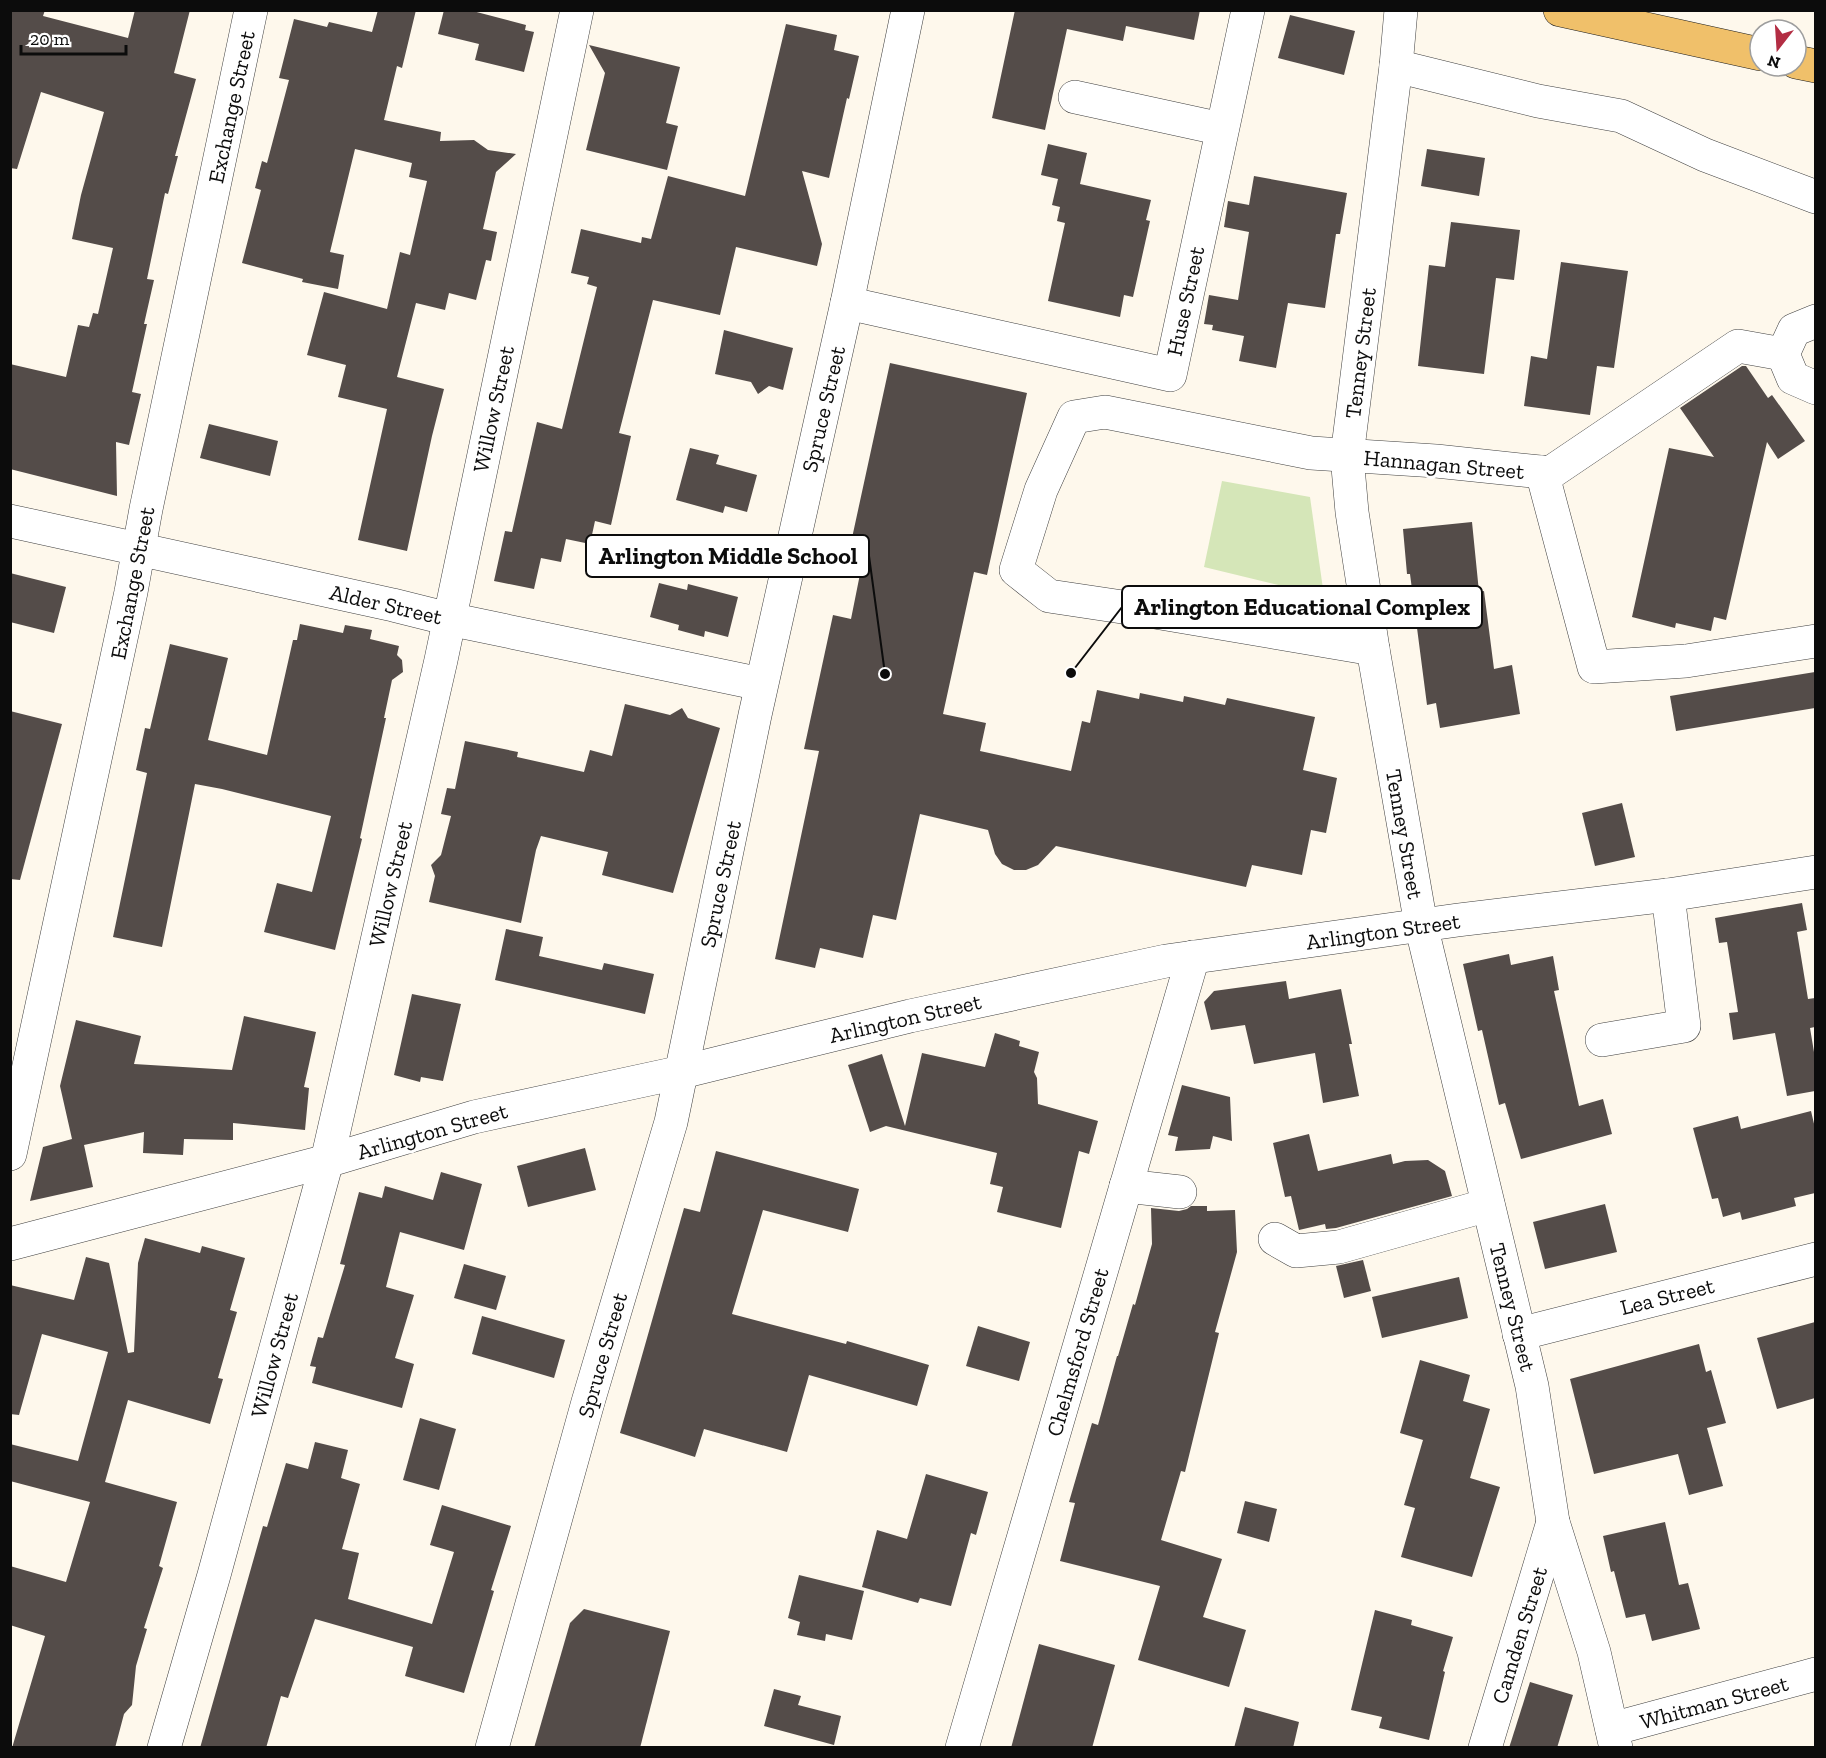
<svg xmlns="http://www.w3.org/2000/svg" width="1826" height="1758" viewBox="0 0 1826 1758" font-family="'Zilla Slab',serif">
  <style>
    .green { fill: #d5e6b8 }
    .building { fill: #544c49 }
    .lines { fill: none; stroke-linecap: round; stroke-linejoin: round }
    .minor-casing { stroke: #3f3f3f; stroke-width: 34 }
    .major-casing { stroke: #1d1d1d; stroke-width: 34 }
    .minor { stroke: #fff; stroke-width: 33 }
    .major { stroke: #f0c06a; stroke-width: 33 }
    .labels { text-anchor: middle; stroke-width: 6; stroke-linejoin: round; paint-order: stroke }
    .street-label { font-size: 22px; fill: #0c0c0c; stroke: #fff }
    .leader { fill: none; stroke: #0c0c0c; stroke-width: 2 }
    .callout-dot { fill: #0c0c0c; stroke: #fff; stroke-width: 2 }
    .callout { fill: #fff; stroke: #0c0c0c; stroke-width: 2 }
    .callout-label { font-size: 24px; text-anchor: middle; font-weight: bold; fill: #0c0c0c }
  </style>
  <rect width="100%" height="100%" fill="#fef8ec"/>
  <polygon class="green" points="1222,481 1310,497 1324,596 1204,567"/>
  <g class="building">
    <polygon points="10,10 45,10 43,16 128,38 135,10 190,10 174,73 196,79 175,156 178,156 168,194 165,193 147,279 154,280 144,324 147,324 132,392 141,394 129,445 116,442 117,496 10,469 10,364 66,377 78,325 89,327 93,313 98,314 113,248 72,239 81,195 104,112 41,92 17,169 10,168"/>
    <polygon points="378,10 416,10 402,68 397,66 384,120 441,132 440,141 474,140 488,150 516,154 496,172 483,229 497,232 491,261 486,260 476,300 449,293 445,310 416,303 397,377 444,389 432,436 407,551 358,540 387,409 338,397 346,365 307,355 324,292 387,309 400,252 410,255 427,181 409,177 412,163 355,149 330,252 344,255 338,289 302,282 303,279 242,263 261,190 255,188 262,161 267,163 289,80 279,78 294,19 327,27 329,22 372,32"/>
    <polygon points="444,10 469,10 526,25 525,30 534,32 524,72 475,60 479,44 438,34"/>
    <polygon points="1015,10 1200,10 1194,40 1126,26 1123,41 1067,29 1045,130 992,118"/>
    <polygon points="1290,15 1355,31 1344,75 1278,58"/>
    <polygon points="786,24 837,35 834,50 859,56 849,99 847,98 829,178 802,171 822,244 817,266 736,247 720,315 653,300 619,433 631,436 611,525 595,521 590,544 566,539 561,562 541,558 534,589 494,581 505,531 512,532 537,422 562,429 597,287 587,284 589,277 571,273 581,229 641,243 642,237 651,239 668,176 745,196"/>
    <polygon points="589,45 680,67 666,123 678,126 667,170 586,150 605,73"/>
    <polygon points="1048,144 1087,153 1080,184 1151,200 1146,220 1150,221 1133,297 1124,295 1120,317 1048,301 1065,223 1057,221 1060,207 1052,205 1058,179 1041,175"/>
    <polygon points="1427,149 1485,158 1479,196 1421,186"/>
    <polygon points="1254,176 1347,193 1340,234 1336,234 1325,308 1288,303 1276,368 1239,361 1244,336 1212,330 1213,325 1204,324 1209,295 1238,300 1249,232 1224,227 1228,201 1249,205"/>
    <polygon points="1451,222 1520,230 1514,280 1496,278 1484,374 1418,366 1429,265 1445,267"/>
    <polygon points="1561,262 1628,271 1614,368 1597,366 1590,415 1524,406 1531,356 1547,359"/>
    <polygon points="724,330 793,348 783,390 769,386 758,394 751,382 715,374"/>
    <polygon points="890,363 1027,393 987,575 974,572 943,714 986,723 980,751 1071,771 1082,721 1090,723 1097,690 1139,699 1140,693 1183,702 1184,696 1225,705 1227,698 1315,717 1303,770 1337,778 1326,833 1311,830 1302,875 1252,865 1246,887 1056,846 1038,865 1026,870 1014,870 1002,864 995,854 988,830 920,814 896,920 873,915 863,958 820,948 815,968 775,959 819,751 804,749 833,615 851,619 862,564 847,561"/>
    <polygon points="1742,366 1746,366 1768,398 1772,395 1805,441 1778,459 1767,442 1726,620 1714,617 1711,631 1676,623 1675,628 1632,617 1669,448 1714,457 1680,408"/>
    <polygon points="209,424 278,441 270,476 200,458"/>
    <polygon points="690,448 719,455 716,464 757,475 747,512 725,506 723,513 676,500"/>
    <polygon points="1472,522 1479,592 1484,591 1494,669 1512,665 1520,714 1440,728 1436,703 1427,705 1410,574 1407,574 1403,529"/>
    <polygon points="10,573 66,587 54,633 10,622"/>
    <polygon points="659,583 687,590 688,584 738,597 728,637 705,631 704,637 678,630 679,625 650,617"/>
    <polygon points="300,624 343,633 345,625 372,630 370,639 399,646 397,655 402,660 403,672 392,680 384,718 386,718 360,838 362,839 335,950 264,932 277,883 312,892 331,816 222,789 195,784 162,947 113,937 147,773 136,770 145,728 150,729 170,644 228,658 208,740 267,755 293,640 297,640"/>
    <polygon points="1815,672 1815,708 1676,731 1670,696"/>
    <polygon points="625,704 670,715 682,708 688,718 720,728 673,893 602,875 608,852 541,836 536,850 521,923 429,902 435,876 431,865 441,855 451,816 441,814 447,788 455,789 465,741 518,752 517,757 584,772 590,750 612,756"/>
    <polygon points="10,711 62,724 20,880 10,879"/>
    <polygon points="1622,803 1635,857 1595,866 1582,813"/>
    <polygon points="1802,903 1807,930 1797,932 1808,999 1815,998 1815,1027 1810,1028 1815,1058 1815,1091 1787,1096 1775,1033 1733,1040 1729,1013 1738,1012 1727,942 1719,943 1715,918"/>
    <polygon points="506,929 543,937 539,956 602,970 604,963 654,974 645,1014 495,980"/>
    <polygon points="1509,954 1511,965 1553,956 1559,990 1554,991 1579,1106 1603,1099 1612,1134 1521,1159 1505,1103 1499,1105 1482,1030 1478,1031 1463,964"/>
    <polygon points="1286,981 1289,999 1341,989 1352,1044 1349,1044 1359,1096 1323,1103 1315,1053 1254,1064 1245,1025 1211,1030 1204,1002 1214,991"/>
    <polygon points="412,994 461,1004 443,1081 421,1077 420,1082 394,1075"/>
    <polygon points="244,1016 316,1032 304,1087 309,1088 305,1130 233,1123 233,1140 184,1139 183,1155 143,1153 144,1132 84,1145 93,1187 30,1201 43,1147 72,1139 60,1086 76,1020 141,1036 134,1064 232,1070"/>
    <polygon points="995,1033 1020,1041 1019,1046 1039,1052 1034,1072 1037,1078 1038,1104 1098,1121 1089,1154 1079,1151 1061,1228 997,1212 1003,1187 990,1184 997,1153 886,1126 870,1132 848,1065 882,1054 905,1126 922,1053 985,1067"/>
    <polygon points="1182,1085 1230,1097 1232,1141 1213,1136 1210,1149 1175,1151 1178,1137 1168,1135"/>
    <polygon points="1811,1111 1815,1128 1815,1193 1794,1198 1796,1206 1742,1220 1740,1212 1723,1217 1718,1198 1712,1199 1693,1128 1738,1116 1741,1129"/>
    <polygon points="1309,1134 1318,1171 1391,1154 1393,1164 1405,1161 1428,1160 1445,1171 1452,1196 1336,1228 1326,1229 1325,1224 1299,1230 1291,1196 1285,1197 1273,1143"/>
    <polygon points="585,1148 596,1190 528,1207 517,1166"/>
    <polygon points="716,1151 859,1189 848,1232 763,1210 732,1314 846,1344 847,1341 929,1365 917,1406 809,1375 787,1452 704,1429 695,1457 620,1433 684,1208 700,1212"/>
    <polygon points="441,1172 482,1184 464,1250 400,1232 386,1287 414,1295 395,1358 414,1364 402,1408 312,1383 316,1367 310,1366 318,1337 323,1338 345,1265 340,1264 359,1192 382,1198 385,1186 433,1200"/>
    <polygon points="1605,1204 1617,1252 1545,1269 1533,1222"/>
    <polygon points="1191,1206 1207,1206 1207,1211 1235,1210 1237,1252 1215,1332 1219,1333 1185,1472 1181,1471 1161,1540 1222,1559 1203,1617 1246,1630 1229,1687 1138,1660 1160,1586 1060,1561 1075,1503 1069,1502 1092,1423 1098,1425 1117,1356 1118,1356 1133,1304 1135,1305 1152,1244 1151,1208 1179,1211 1187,1209"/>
    <polygon points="145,1238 200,1253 202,1246 245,1258 230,1310 237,1312 218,1378 223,1379 210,1424 128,1400 105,1482 177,1502 159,1566 163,1568 144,1628 147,1629 136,1666 132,1705 124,1714 115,1748 12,1748 45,1636 10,1625 10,1566 66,1582 90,1502 10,1481 10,1444 78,1461 108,1352 42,1334 19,1415 10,1414 10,1285 74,1300 86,1257 109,1263 128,1353 134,1352 138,1263"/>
    <polygon points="1363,1260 1371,1291 1344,1298 1336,1266"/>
    <polygon points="464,1264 506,1276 496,1310 454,1298"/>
    <polygon points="1459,1277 1468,1318 1382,1338 1372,1297"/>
    <polygon points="482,1316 565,1340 554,1378 472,1354"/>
    <polygon points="1815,1322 1815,1398 1777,1409 1757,1338"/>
    <polygon points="978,1326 1030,1342 1019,1381 966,1366"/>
    <polygon points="1699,1344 1706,1372 1711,1370 1726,1423 1707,1428 1723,1486 1689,1495 1678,1454 1594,1474 1570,1379"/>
    <polygon points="1420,1360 1470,1375 1463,1401 1490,1409 1470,1478 1500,1487 1472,1577 1401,1557 1415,1508 1404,1505 1423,1440 1400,1433"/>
    <polygon points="420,1418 456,1429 439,1490 403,1480"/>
    <polygon points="315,1442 348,1450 341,1478 360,1484 342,1549 359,1553 348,1599 432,1624 454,1552 430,1545 442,1505 511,1526 491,1590 494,1591 464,1693 405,1676 413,1647 315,1619 288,1698 281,1696 266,1748 200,1748 263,1526 267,1527 286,1463 308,1469"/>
    <polygon points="926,1474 988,1492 976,1535 971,1533 951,1606 920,1598 918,1603 862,1587 877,1530 907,1539"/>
    <polygon points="1245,1501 1277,1509 1269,1542 1237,1533"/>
    <polygon points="1665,1522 1679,1585 1688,1583 1700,1629 1652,1641 1645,1614 1626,1618 1614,1571 1611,1572 1603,1536"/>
    <polygon points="799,1575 864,1591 852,1640 826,1634 825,1641 797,1635 800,1622 788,1618"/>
    <polygon points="584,1609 670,1631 640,1748 534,1748 570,1623"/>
    <polygon points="1375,1610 1412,1620 1411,1625 1453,1637 1443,1671 1445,1672 1429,1740 1379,1728 1382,1717 1351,1710"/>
    <polygon points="1039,1644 1115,1665 1092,1748 1011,1748"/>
    <polygon points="1530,1682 1573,1695 1557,1748 1509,1748"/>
    <polygon points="774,1689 801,1696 798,1705 841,1716 834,1745 764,1726"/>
    <polygon points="1245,1707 1299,1722 1293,1748 1234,1748"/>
  </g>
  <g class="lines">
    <defs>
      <g id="minor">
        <polyline points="1401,10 1396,66 1347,456 1352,512 1373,649 1421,925 1532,1386 1553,1522 1594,1652 1616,1748"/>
        <polyline points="1396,66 1538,101 1621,116 1705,155 1816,197"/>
        <polyline points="1075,97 1222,129"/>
        <polyline points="847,303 1170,375 1248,10"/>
        <polyline points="1816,321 1794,330 1783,354 1793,378 1816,388"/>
        <polyline points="1542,472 1594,667 1686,661 1816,641"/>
        <polyline points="10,521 393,605 449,619 761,684"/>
        <polyline points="1373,649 1149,611 1049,596 1016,570 1041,490 1074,417 1105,412 1311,453 1436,461 1550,473 1738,346 1783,354"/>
        <polyline points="1602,1040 1684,1026 1668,895"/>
        <polyline points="10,1154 131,592 146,509 251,10"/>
        <polyline points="1126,1186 1180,1192"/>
        <polyline points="1275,1239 1296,1251 1339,1247 1488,1205"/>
        <polyline points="10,1244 327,1161 474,1117 682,1072 910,1016 1166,961 1458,920 1668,895 1816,872"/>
        <polyline points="1519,1334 1816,1259"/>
        <polyline points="1612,1729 1816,1674"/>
        <polyline points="164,1748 214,1575 327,1161 441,660 577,10"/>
        <polyline points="492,1748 588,1402 671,1122 755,715 847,303 908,10"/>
        <polyline points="962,1748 1193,957"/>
        <polyline points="1485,1748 1553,1522"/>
      </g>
      <g id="major">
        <polyline points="1560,10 1760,54"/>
        <polyline points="1796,62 1816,66"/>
      </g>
    </defs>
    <use href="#minor" class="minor-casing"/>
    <use href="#major" class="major-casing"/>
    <use href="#minor" class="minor"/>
    <use href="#major" class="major"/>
  </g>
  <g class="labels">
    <g class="street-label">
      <text transform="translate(231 107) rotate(-78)" y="8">Exchange Street</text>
      <text transform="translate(1185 301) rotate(-78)" y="8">Huse Street</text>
      <text transform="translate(1360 353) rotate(-83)" y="8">Tenney Street</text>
      <text transform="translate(493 409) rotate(-78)" y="8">Willow Street</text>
      <text transform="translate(823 409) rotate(-77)" y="8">Spruce Street</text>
      <text transform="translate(1444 464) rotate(5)" y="8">Hannagan Street</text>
      <text transform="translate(132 583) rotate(-79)" y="8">Exchange Street</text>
      <text transform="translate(386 604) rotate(13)" y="8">Alder Street</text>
      <text transform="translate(1405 834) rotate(80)" y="8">Tenney Street</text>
      <text transform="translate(390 884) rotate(-77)" y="8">Willow Street</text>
      <text transform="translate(720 884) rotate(-78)" y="8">Spruce Street</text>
      <text transform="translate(1383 931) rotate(-8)" y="8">Arlington Street</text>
      <text transform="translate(905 1018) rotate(-13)" y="8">Arlington Street</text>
      <text transform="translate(432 1131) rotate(-16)" y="8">Arlington Street</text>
      <text transform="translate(1667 1296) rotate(-14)" y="8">Lea Street</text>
      <text transform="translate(1513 1307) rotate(76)" y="8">Tenney Street</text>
      <text transform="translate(1077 1352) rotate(-74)" y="8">Chelmsford Street</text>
      <text transform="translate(274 1355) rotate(-75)" y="8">Willow Street</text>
      <text transform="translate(602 1355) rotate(-74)" y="8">Spruce Street</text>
      <text transform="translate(1519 1635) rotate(-73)" y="8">Camden Street</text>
      <text transform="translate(1714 1702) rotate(-15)" y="8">Whitman Street</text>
    </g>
  </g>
  <path class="leader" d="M885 674L869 556M1071 673L1122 607"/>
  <g class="callout-dot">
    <circle cx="885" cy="674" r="6"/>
    <circle cx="1071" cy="673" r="6"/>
  </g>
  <g class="callout">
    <rect x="586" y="535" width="283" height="42" rx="6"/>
    <rect x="1122" y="586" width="360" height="42" rx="6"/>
  </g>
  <g class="callout-label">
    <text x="728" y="564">Arlington Middle School</text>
    <text x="1302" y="615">Arlington Educational Complex</text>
  </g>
  <rect width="1826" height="1758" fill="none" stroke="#0c0c0c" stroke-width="24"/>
  <g transform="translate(1778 48) rotate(197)"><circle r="28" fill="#ffffff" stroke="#9e9e9e" stroke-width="1.5"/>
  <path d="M0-4.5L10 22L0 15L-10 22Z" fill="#b32d43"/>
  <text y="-9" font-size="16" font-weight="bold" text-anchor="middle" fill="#0c0c0c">N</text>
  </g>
  <path d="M21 45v9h105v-9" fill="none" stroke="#0c0c0c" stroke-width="3"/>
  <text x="30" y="45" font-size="18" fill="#0c0c0c" stroke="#ffffff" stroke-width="4.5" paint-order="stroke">20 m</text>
</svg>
